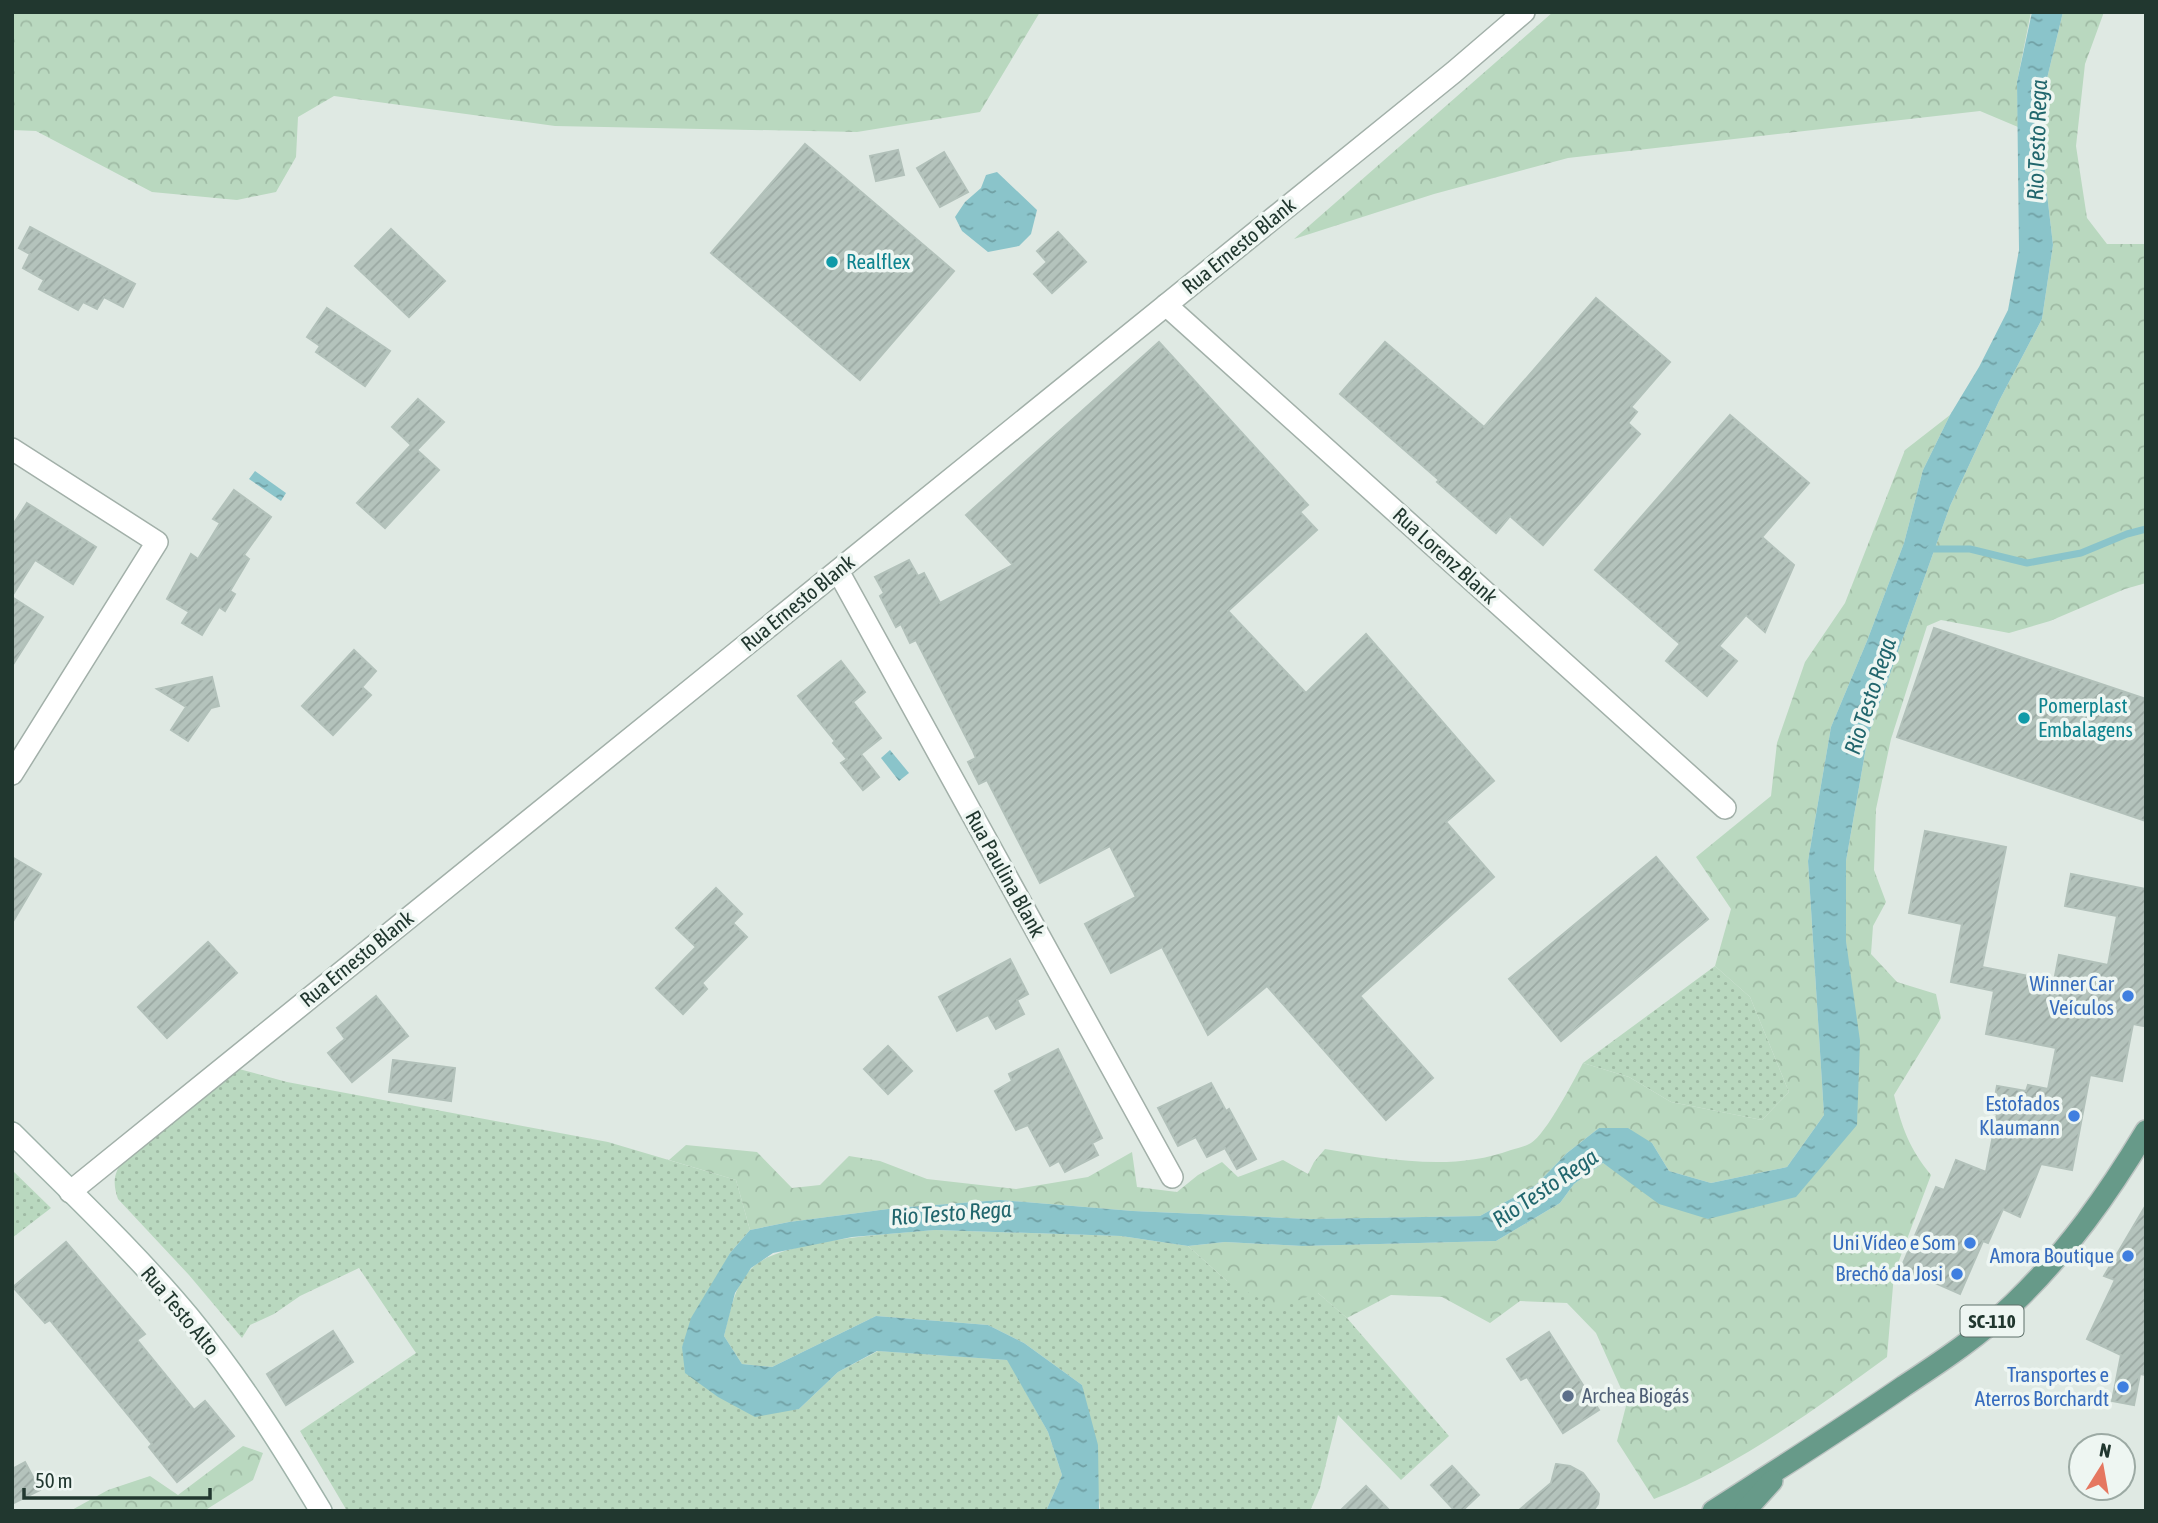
<svg xmlns="http://www.w3.org/2000/svg" width="2158" height="1523" viewBox="0 0 2158 1523" font-family="'Asap Condensed',sans-serif">
  <style>
    .grass { fill: url(#grass-dots) }
    .forest { fill: url(#forest-crowns) }
    .water { fill: url(#water-ripples) }
    .lines { fill: none; stroke-linecap: round; stroke-linejoin: round }
    .stream { stroke: #8ac4ca; stroke-width: 7 }
    .building { fill: url(#building-hatch); stroke: #b2c1ba; stroke-width: 2 }
    .minor-casing { stroke: #a2b0a9; stroke-width: 24 }
    .tertiary-casing { stroke: #a2b0a9; stroke-width: 24 }
    .secondary-casing { stroke: #9fb3aa; stroke-width: 24 }
    .primary-casing { stroke: #bcc3c1; stroke-width: 24 }
    .minor { stroke: #fff; stroke-width: 21 }
    .tertiary { stroke: #fff; stroke-width: 21 }
    .secondary { stroke: #fff; stroke-width: 21 }
    .primary { stroke: #679a89; stroke-width: 21 }
    .culture-dot { fill: #0f9aa8; stroke: #eef6f2; stroke-width: 2.5 }
    .shop-dot { fill: #3f7fe0; stroke: #eef6f2; stroke-width: 2.5 }
    .service-dot { fill: #5c6f8a; stroke: #eef6f2; stroke-width: 2.5 }
    .labels { text-anchor: middle; stroke-width: 7; stroke-linejoin: round; paint-order: stroke }
    .shield { fill: #eef6f2; stroke: #5e706a; stroke-width: 2 }
    .shield-label { font-size: 19px; font-weight: bold; fill: #21372f }
    .street-label { font-size: 21px; fill: #21372f; stroke: #eef6f2 }
    .culture-label { font-size: 21px; fill: #0d838f; stroke: #eef6f2; text-anchor: start }
    .shop-label { font-size: 21px; fill: #366cbe; stroke: #eef6f2; text-anchor: end }
    .service-label { font-size: 21px; fill: #4e5e75; stroke: #eef6f2; text-anchor: start }
    .water-label { font-size: 23px; font-style: italic; fill: #21666d; stroke: #eef6f2 }
  </style>
  <defs>
    <pattern id="grass-dots" width="8" height="8" patternUnits="userSpaceOnUse" patternTransform="scale(1.75)"><rect width="8" height="8" fill="#b9d8bf"/><path d="M2 2h.1M6 6h.1" fill="none" stroke="#9fbaa4" stroke-width="1.8" stroke-linecap="round"/></pattern>
    <pattern id="forest-crowns" width="20" height="18" patternUnits="userSpaceOnUse" patternTransform="scale(1.75)"><rect width="20" height="18" fill="#b9d8bf"/><path d="M2 6a3 3 0 1 1 6 0M12 15a3 3 0 1 1 6 0" fill="none" stroke="#9fbaa4"/></pattern>
    <pattern id="water-ripples" width="26" height="14" patternUnits="userSpaceOnUse" patternTransform="scale(1.75)"><rect width="26" height="14" fill="#8ac4ca"/><path d="M2 4q2-2 4 0t4 0M15 11q2-2 4 0t4 0" fill="none" stroke="#70a0a4"/></pattern>
    <pattern id="building-hatch" width="6" height="6" patternUnits="userSpaceOnUse" patternTransform="scale(1.75)"><rect width="6" height="6" fill="#b4c3bc"/><path d="M-1 1l2-2M0 6l6-6M5 7l2-2" fill="none" stroke="#9aa8a2"/></pattern>
  </defs>
  <rect width="100%" height="100%" fill="#dfe9e3"/>
  <g class="grass">
    <polygon points="1715,966 1750,997 1789,1092 1762,1120 1671,1102 1629,1077 1583,1063"/>
    <path d="M239 1069 287 1082 608 1142 736 1180 750 1230 730 1253 682 1347 799 1409 838 1372 878 1351 1008 1360 1048 1432 1062 1475 1046 1511H347L300 1431 416 1353 359 1268 300 1296 274 1314 250 1325 242 1338 189 1275 118 1199C112 1182 114 1172 125 1157Z"/>
    <polygon points="12,1170 51,1208 12,1238"/>
    <path d="M935 1230 1121 1236 1188 1246 1227 1281 1318 1293 1347 1318 1449 1436 1401 1480 1338 1415 1320 1488 1310 1511H1099L1100 1507 1082 1385 1024 1343 988 1325 876 1316 772 1367 742 1364 724 1336C730 1313 734 1284 753 1267 784 1239 891 1234 935 1230Z"/>
  </g>
  <g class="forest">
    <polygon points="12,12 1040,12 980,112 857,132 555,126 334,96 298,117 296,157 276,192 237,200 152,192 36,131 12,130"/>
    <polygon points="1553,12 2031,12 2017,82 2018,127 1980,111 1568,158 1434,194 1294,239"/>
    <path d="M2063 12H2104L2085 64 2076 146 2087 218 2107 244H2146V583L2125 589 2050 621 2009 633 1941 620 1927 626 1891 739 1876 809 1874 870 1886 902 1873 926 1871 954 1897 982 1936 994 1941 1018 1894 1095C1902 1128 1909 1148 1931 1175L1894 1274 1887 1357C1815 1409 1737 1467 1654 1499L1617 1441 1627 1402 1596 1333 1567 1303 1520 1301 1490 1323 1442 1297 1391 1295 1347 1318 1318 1293 1277 1308 1227 1281 1188 1246 1225 1242 1302 1246 1496 1241 1560 1203 1574 1184 1603 1163 1628 1179 1708 1219 1857 1125 1846 941V861L1868 736 1950 506 1999 401 2042 319 2053 245 2045 177 2044 91Z"/>
    <path d="M1950 415 1923 470 1904 543 1867 641 1831 727 1808 861 1824 1115 1787 1167 1711 1183 1669 1171 1652 1143 1599 1128 1567 1153 1536 1185 1480 1216 1310 1219 1133 1211 1000 1200 896 1208 789 1222 750 1230 736 1180 669 1160 686 1145 757 1152 792 1188 820 1185 849 1156 880 1161 927 1179 1016 1189 1088 1177 1132 1152 1137 1187 1177 1192 1198 1175 1222 1162 1238 1177 1283 1160 1308 1174 1314 1162 1325 1149C1385 1159 1452 1172 1511 1150 1517 1148 1525 1147 1531 1143 1546 1134 1574 1080 1583 1063L1629 1077 1671 1102 1762 1120 1789 1092 1750 997 1715 966 1731 909 1696 857 1771 796 1777 743 1805 662 1845 603 1905 450Z"/>
    <polygon points="243,1446 263,1453 253,1480 204,1511 70,1511 108,1490 150,1476 178,1495"/>
  </g>
  <g class="water">
    <polygon points="2032,12 2063,12 2044,91 2045,177 2053,245 2042,319 1999,401 1950,506 1868,736 1846,861 1846,941 1860,1041 1857,1125 1796,1197 1708,1219 1659,1204 1603,1163 1574,1184 1560,1203 1496,1241 1302,1246 1225,1242 1188,1246 1121,1236 935,1230 852,1237 773,1253 751,1268 735,1293 724,1336 742,1364 772,1367 876,1316 988,1325 1024,1343 1082,1385 1098,1445 1099,1511 1046,1511 1062,1475 1048,1432 1007,1360 877,1351 838,1372 799,1409 755,1417 718,1397 685,1373 682,1347 691,1318 730,1253 750,1230 789,1222 896,1208 1000,1200 1133,1211 1310,1219 1480,1216 1536,1185 1567,1153 1599,1128 1628,1128 1652,1143 1669,1171 1711,1183 1787,1167 1824,1115 1808,861 1831,727 1867,641 1904,543 1923,470 1950,415 1979,367 2008,310 2019,250 2017,82"/>
    <polygon points="997,172 1037,210 1031,234 1019,246 988,252 962,231 955,217 965,202 981,188 986,175"/>
    <polygon points="255,471 286,493 281,501 249,479"/>
    <polygon points="890,750 909,773 899,781 881,758"/>
  </g>
  <g class="lines">
    <polyline class="stream" points="1930,549 1970,549 2027,563 2081,553 2127,534 2146,529"/>
  </g>
  <g class="building">
    <polygon points="805,144 954,271 860,380 711,253"/>
    <polygon points="898,150 904,175 876,181 870,156"/>
    <polygon points="944,152 968,192 940,207 917,168"/>
    <polygon points="30,227 135,284 123,307 104,297 97,309 83,302 78,310 39,289 44,280 23,268 30,254 19,248"/>
    <polygon points="391,229 445,281 409,317 355,266"/>
    <polygon points="1058,232 1086,262 1052,293 1034,274 1047,262 1037,251"/>
    <polygon points="1596,298 1670,362 1631,407 1637,412 1628,423 1640,434 1543,545 1510,516 1496,533 1437,482 1439,480 1340,394 1385,342 1484,427"/>
    <polygon points="327,308 390,351 365,386 316,352 320,346 307,337"/>
    <polygon points="1159,342 1308,505 1300,512 1317,530 1228,611 1306,693 1366,634 1494,781 1446,822 1494,877 1360,996 1433,1078 1386,1120 1267,986 1208,1035 1162,947 1111,973 1085,924 1136,897 1110,846 1040,883 987,780 979,784 968,762 976,758 973,751 916,640 910,643 901,624 896,627 880,596 884,593 875,577 909,560 918,576 924,573 940,603 1013,565 966,515"/>
    <polygon points="418,399 444,422 417,450 439,470 385,528 357,503 411,445 392,427"/>
    <polygon points="1730,415 1809,483 1762,537 1794,565 1765,632 1746,615 1719,646 1737,661 1707,696 1666,661 1680,644 1595,570"/>
    <polygon points="234,490 271,517 244,555 249,559 230,591 235,594 225,611 219,607 202,635 182,623 189,612 167,599 191,554 198,559 220,523 213,519"/>
    <polygon points="27,503 96,547 73,584 35,560 12,596 12,526"/>
    <polygon points="12,597 43,617 12,666"/>
    <polygon points="1934,628 2146,699 2146,821 1897,737"/>
    <polygon points="354,650 376,671 362,687 371,695 333,735 302,706"/>
    <polygon points="841,661 865,692 853,702 881,738 861,754 879,777 863,790 841,763 847,759 833,743 835,741 798,696"/>
    <polygon points="212,677 219,706 211,708 188,741 171,730 186,707 157,689"/>
    <polygon points="1925,831 2006,847 1982,967 2054,981 2059,955 2108,965 2117,916 2065,906 2071,874 2146,889 2146,1016 2144,1026 2133,1024 2122,1081 2090,1075 2072,1170 2041,1164 2020,1217 2003,1209 1988,1243 1983,1241 1960,1294 1901,1268 1936,1187 1944,1190 1956,1160 1986,1172 1997,1114 1992,1113 1997,1086 2026,1091 2028,1085 2048,1089 2056,1048 1986,1034 1994,991 1951,982 1962,924 1909,913"/>
    <polygon points="12,857 41,874 12,923"/>
    <polygon points="1656,857 1708,919 1561,1041 1509,979"/>
    <polygon points="716,888 742,914 733,923 747,937 702,983 707,989 683,1014 656,988 696,947 676,928"/>
    <polygon points="208,942 237,973 167,1038 138,1007"/>
    <polygon points="1010,959 1028,994 1017,1000 1024,1014 996,1029 988,1015 957,1031 939,997"/>
    <polygon points="376,996 408,1036 352,1082 328,1053 345,1039 337,1028"/>
    <polygon points="888,1046 912,1071 888,1094 864,1069"/>
    <polygon points="1058,1049 1102,1138 1092,1143 1098,1155 1065,1172 1059,1161 1050,1166 1028,1125 1016,1130 995,1091 1012,1081 1009,1074"/>
    <polygon points="393,1060 455,1068 451,1101 389,1092"/>
    <polygon points="1211,1083 1226,1111 1229,1109 1256,1159 1237,1169 1225,1148 1207,1157 1196,1137 1178,1146 1158,1108"/>
    <polygon points="2146,1205 2146,1375 2140,1374 2134,1405 2112,1401 2121,1355 2087,1339 2115,1280 2104,1276"/>
    <polygon points="66,1242 145,1334 137,1340 194,1410 205,1401 234,1436 177,1482 149,1447 152,1444 50,1320 45,1323 13,1287"/>
    <polygon points="333,1331 353,1362 286,1405 267,1374"/>
    <polygon points="1549,1332 1599,1410 1563,1433 1527,1377 1521,1380 1507,1359"/>
    <polygon points="25,1462 40,1490 12,1504 12,1469"/>
    <polygon points="1556,1464 1570,1466 1583,1473 1599,1494 1598,1504 1593,1511 1518,1511 1551,1483"/>
    <polygon points="1452,1466 1479,1495 1462,1511 1455,1511 1431,1485"/>
    <polygon points="1366,1486 1390,1511 1340,1511"/>
  </g>
  <g class="lines">
    <defs>
      <g id="minor">
        <polyline points="1166,305 1725,808"/>
        <polyline points="12,449 157,542 12,774"/>
        <polyline points="838,571 1172,1177"/>
      </g>
      <polyline id="tertiary" points="70,1192 1454,72 1524,12"/>
      <path id="secondary" d="M12 1133C72 1193 135 1252 189 1317 239 1378 281 1444 321 1511"/>
      <g id="primary">
        <path d="M1713 1511C1777 1470 1842 1429 1904 1386 1942 1361 1981 1335 2014 1303 2067 1252 2108 1194 2146 1131"/>
        <polyline points="1745,1511 1772,1481"/>
      </g>
    </defs>
    <use href="#minor" class="minor-casing"/>
    <use href="#tertiary" class="tertiary-casing"/>
    <use href="#secondary" class="secondary-casing"/>
    <use href="#primary" class="primary-casing"/>
    <use href="#minor" class="minor"/>
    <use href="#tertiary" class="tertiary"/>
    <use href="#secondary" class="secondary"/>
    <use href="#primary" class="primary"/>
  </g>
  <g class="culture-dot">
    <circle cx="832" cy="262" r="7"/>
    <circle cx="2024" cy="718" r="7"/>
  </g>
  <g class="shop-dot">
    <circle cx="2128" cy="996" r="7"/>
    <circle cx="2074" cy="1116" r="7"/>
    <circle cx="1970" cy="1243" r="7"/>
    <circle cx="2128" cy="1256" r="7"/>
    <circle cx="1957" cy="1274" r="7"/>
    <circle cx="2123" cy="1387" r="7"/>
  </g>
  <circle class="service-dot" cx="1568" cy="1396" r="7"/>
  <g class="labels">
    <rect class="shield" x="1960.5" y="1305.5" width="63" height="31" rx="5"/>
    <g class="shield-label">
      <text x="1992" y="1328">SC-110</text>
    </g>
    <g class="street-label">
      <text transform="translate(1239 246) rotate(-39)" y="7">Rua Ernesto Blank</text>
      <text transform="translate(1445 556) rotate(42)" y="7">Rua Lorenz Blank</text>
      <text transform="translate(798 603) rotate(-39)" y="7">Rua Ernesto Blank</text>
      <text transform="translate(1005 874) rotate(61)" y="7">Rua Paulina Blank</text>
      <text transform="translate(357 959) rotate(-39)" y="7">Rua Ernesto Blank</text>
      <text transform="translate(180 1311) rotate(50)" y="7">Rua Testo Alto</text>
    </g>
    <g class="culture-label">
      <text x="846" y="269">Realflex</text>
      <text x="2038" y="713">Pomerplast<tspan x="2038" dy="24">Embalagens</tspan></text>
    </g>
    <g class="shop-label">
      <text x="2114" y="991">Winner Car<tspan x="2114" dy="24">Veículos</tspan></text>
      <text x="2060" y="1111">Estofados<tspan x="2060" dy="24">Klaumann</tspan></text>
      <text x="1956" y="1250">Uni Vídeo e Som</text>
      <text x="2114" y="1263">Amora Boutique</text>
      <text x="1943" y="1281">Brechó da Josi</text>
      <text x="2109" y="1382">Transportes e<tspan x="2109" dy="24">Aterros Borchardt</tspan></text>
    </g>
    <g class="service-label">
      <text x="1582" y="1403">Archea Biogás</text>
    </g>
    <g class="water-label">
      <text transform="translate(2037 140) rotate(-88)" y="8">Rio Testo Rega</text>
      <text transform="translate(1870 696) rotate(-72)" y="8">Rio Testo Rega</text>
      <text transform="translate(1545 1188) rotate(-34)" y="8">Rio Testo Rega</text>
      <text transform="translate(951 1213) rotate(-4)" y="8">Rio Testo Rega</text>
    </g>
  </g>
  <rect width="2158" height="1523" fill="none" stroke="#21372f" stroke-width="28"/>
  <g transform="translate(2102 1467) rotate(11)"><circle r="33" fill="#eef6f2" stroke="#9caaa4" stroke-width="2"/>
  <path d="M0-5L12 26L0 18L-12 26Z" fill="#e57760"/>
  <text y="-10" font-size="19" font-weight="bold" text-anchor="middle" fill="#21372f">N</text>
  </g>
  <path d="M24 1488v10h186v-10" fill="none" stroke="#21372f" stroke-width="3.5"/>
  <text x="35" y="1488" font-size="21" fill="#21372f" stroke="#eef6f2" stroke-width="5" paint-order="stroke">50 m</text>
</svg>
